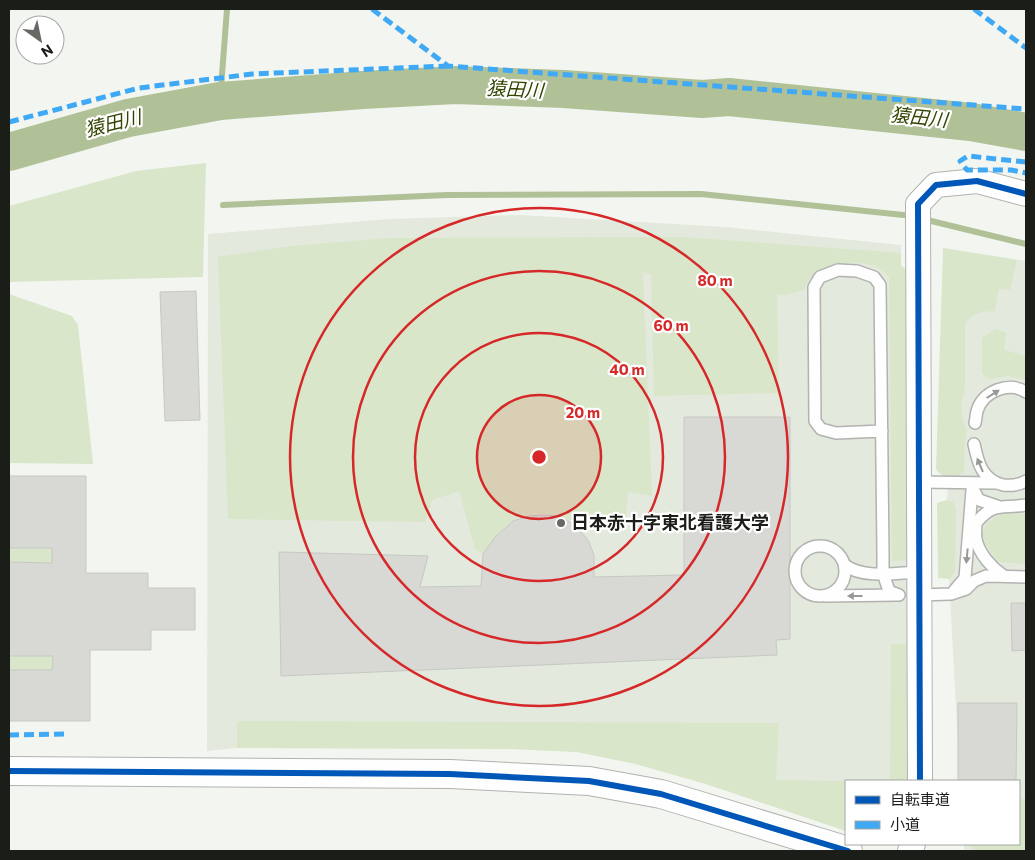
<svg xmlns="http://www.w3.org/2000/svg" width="1035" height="860" viewBox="0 0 1035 860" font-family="Commissioner,'Noto Sans JP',sans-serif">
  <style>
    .built { fill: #e3e9dd }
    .green { fill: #d9e6c9 }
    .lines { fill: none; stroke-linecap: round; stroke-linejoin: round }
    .stream { stroke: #b0c197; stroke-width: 6 }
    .river { stroke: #b0c197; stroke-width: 38 }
    .building { fill: #d8d9d5; stroke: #c6c8c3 }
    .service-casing { stroke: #b2b3b0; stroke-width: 14 }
    .minor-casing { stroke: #b2b3b0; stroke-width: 26 }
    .tertiary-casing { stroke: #b2b3b0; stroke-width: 30 }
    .service { stroke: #fdfefd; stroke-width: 11 }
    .minor { stroke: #fdfefd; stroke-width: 24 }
    .tertiary { stroke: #fdfefd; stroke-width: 28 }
    .quiet { stroke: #3fa9f5; stroke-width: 5; stroke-dasharray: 10 5; stroke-linecap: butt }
    .cycleway-casing { stroke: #fff; stroke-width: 9 }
    .cycleway { stroke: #0057b8; stroke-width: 6 }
    .oneway { fill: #979996 }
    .ring { fill: none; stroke: #d62828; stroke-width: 2.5 }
    .poi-dot { fill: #676964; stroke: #fff; stroke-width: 2 }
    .labels { text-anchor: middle; stroke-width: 4.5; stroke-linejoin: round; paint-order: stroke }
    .poi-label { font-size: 18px; font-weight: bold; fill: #1b1d19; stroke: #fff; text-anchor: start }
    .water-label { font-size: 19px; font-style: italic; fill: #324502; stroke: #fff }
    .centre { fill: #d62828; stroke: #fff; stroke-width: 2.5 }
    .ring-label { font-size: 15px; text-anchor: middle; font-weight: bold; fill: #d62828; stroke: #fff; stroke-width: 4.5; stroke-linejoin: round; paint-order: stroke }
  </style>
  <rect width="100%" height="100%" fill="#f3f6f0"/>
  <g class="built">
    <polygon points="520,215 726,227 901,245 901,265 908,272 912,781 846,781 846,831 706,784 636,764 577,752 512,749 237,748 207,751 208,234 388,219"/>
    <polygon points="943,248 1026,261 1026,851 964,851 964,844 1019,844 1019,781 960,781 949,579 947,500 949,479"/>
  </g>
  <g class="green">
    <polygon points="206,163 203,277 9,282 9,206 136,171"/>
    <path d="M682 237 901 253V265L908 272 915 560 892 561 889 277 876 266 852 262 824 268 809 279 804 290 785 295 777 294 779 393 654 396 651 274 643 272 652 496 628 492 626 515 567 520C554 512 525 513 512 521 500 530 491 543 483 554L475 549 459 491 432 500 425 522 228 519 218 257 291 246 389 238Z"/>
    <path d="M943 248 1017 260 1010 290 999 289 995 311C982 312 971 312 965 325V388L961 406 963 421 967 431 965 441 964 472 956 477 949 479 939 473 936 469Z"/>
    <polygon points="9,294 72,316 78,325 93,464 9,463"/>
    <polygon points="996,329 1006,333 1004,350 1026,356 1026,380 1007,376 991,379 987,378 982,373 982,338"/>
    <polygon points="947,500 953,502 956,508 955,572 949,579 938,578 937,503"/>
    <path d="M1005 513 1026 514V564L999 562C979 541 974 525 1005 513Z"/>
    <polygon points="9,548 52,548 52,563 9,562"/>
    <polygon points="891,644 916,644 912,781 890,781"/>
    <polygon points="9,656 53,656 52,670 9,670"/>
    <polygon points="237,721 779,723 776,780 846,781 846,831 706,784 636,764 577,752 512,749 237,748"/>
    <polygon points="1019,799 1025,799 1026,806 1026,851 976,851 969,844 1019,844"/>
  </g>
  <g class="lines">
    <g class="stream">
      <polyline points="220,101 227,9"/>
      <polyline points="223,205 447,195 701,194 913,216"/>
      <polyline points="923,219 1026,244"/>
    </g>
    <polyline class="river" points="9,152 128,118 220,101 363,90 455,85 564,89 702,99 729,97 971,122 1026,132"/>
  </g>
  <g class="building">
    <polygon points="196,291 200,420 165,421 160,292"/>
    <polygon points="684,417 790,417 790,639 776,640 777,655 281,676 279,552 428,556 420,587 481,586 483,554 496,536 513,521 529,516 542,515 560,516 576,526 588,540 594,555 594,577 684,575"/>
    <polygon points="9,476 86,476 86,573 148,573 148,588 195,588 195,630 151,630 151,650 90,650 90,721 9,721 9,670 52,670 53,656 9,656 9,562 52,563 52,548 9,548"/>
    <polygon points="1011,603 1026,603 1026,650 1012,651"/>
    <polygon points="958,703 1017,703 1016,781 958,781"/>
  </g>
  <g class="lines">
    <defs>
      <g id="service">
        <path d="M975 423C976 419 976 415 977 411 983 391 1009 381 1026 392"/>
        <polyline points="882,431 836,433 821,429 815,421 814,287 820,277 838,270 857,271 874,277 880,285 883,554 883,573 889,591 899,595"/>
        <path d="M974 444C978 463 982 480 1003 485 1011 486 1019 485 1026 481"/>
        <polyline points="919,482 994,483"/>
        <polyline points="972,487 979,500 997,506"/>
        <circle cx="820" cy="571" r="25"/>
        <path d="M845 565C862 579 898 573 920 572"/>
        <path d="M1004 576C992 568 979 554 976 539 975 534 976 528 976 523 994 501 1002 509 1026 505"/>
        <polyline points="954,591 965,578 972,490"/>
        <polyline points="918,595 951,594 966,589 974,581 986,576 1026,577"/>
        <polyline points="826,596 897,595"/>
      </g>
      <g id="minor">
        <polyline points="920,781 918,204 936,185 977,181 1026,194"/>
        <polyline points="910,851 913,844"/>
      </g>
      <polyline id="tertiary" points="9,771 450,774 589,781 661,794 848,851"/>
    </defs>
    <use href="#service" class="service-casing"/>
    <use href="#minor" class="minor-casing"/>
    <use href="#tertiary" class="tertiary-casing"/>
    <use href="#service" class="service"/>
    <use href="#minor" class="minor"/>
    <use href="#tertiary" class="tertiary"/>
    <g class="quiet">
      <polyline points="372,9 448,66 1026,109"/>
      <polyline points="974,9 1026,48"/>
      <polyline points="9,122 139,88 252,74 448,66"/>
      <polyline points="1026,162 968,156 960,161 967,170 1011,170 1026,173"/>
      <polyline points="9,735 68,734"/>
    </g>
    <defs>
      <g id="cycleway">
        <polyline points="9,771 450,774 589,781 661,794 848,851"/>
        <polyline points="920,781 918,204 936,185 977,181 1026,194"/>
      </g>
    </defs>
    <use href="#cycleway" class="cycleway-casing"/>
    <use href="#cycleway" class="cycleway"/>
  </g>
  <defs><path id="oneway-solid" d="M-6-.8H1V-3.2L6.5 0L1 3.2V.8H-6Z" transform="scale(1.25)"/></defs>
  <g class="oneway">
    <use href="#oneway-solid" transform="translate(993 394) rotate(-32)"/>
    <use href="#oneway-solid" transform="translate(980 465) rotate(-113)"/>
    <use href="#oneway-solid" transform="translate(967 556) rotate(95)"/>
    <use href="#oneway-solid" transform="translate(855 596) rotate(180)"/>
  </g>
  <circle cx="539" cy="457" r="62" fill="#d62828" fill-opacity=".12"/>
  <g class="ring">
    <circle cx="539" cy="457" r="62"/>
    <circle cx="539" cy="457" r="124"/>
    <circle cx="539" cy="457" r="186"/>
    <circle cx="539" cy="457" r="249"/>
  </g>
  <circle class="poi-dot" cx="561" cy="523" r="5"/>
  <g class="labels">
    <g class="poi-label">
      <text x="571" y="529">日本赤十字東北看護大学</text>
    </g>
    <g class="water-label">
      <text transform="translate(515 89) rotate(3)" y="7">猿田川</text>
      <text transform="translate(919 117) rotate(6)" y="7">猿田川</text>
      <text transform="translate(113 123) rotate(-14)" y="7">猿田川</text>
    </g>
  </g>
  <circle cx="539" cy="457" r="8" class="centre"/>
  <g class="ring-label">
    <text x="715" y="286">80 m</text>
    <text x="671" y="331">60 m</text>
    <text x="627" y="375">40 m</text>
    <text x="583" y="418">20 m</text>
  </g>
  <rect width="1035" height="860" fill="none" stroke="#1b1d19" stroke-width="20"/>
  <rect x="845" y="780" width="175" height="65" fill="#ffffff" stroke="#a4a5a3"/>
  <rect x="855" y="796" width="25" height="8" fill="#0057b8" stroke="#a4a5a3"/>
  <text x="890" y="805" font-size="15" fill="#1b1d19">自転車道</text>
  <rect x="855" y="821" width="25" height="8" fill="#3fa9f5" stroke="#a4a5a3"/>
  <text x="890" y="830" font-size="15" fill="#1b1d19">小道</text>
  <g transform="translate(40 40) rotate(147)"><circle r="24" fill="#ffffff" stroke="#a4a5a3"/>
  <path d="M0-4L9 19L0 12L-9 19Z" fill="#676964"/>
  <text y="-8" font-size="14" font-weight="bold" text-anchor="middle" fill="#1b1d19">N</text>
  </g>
</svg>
